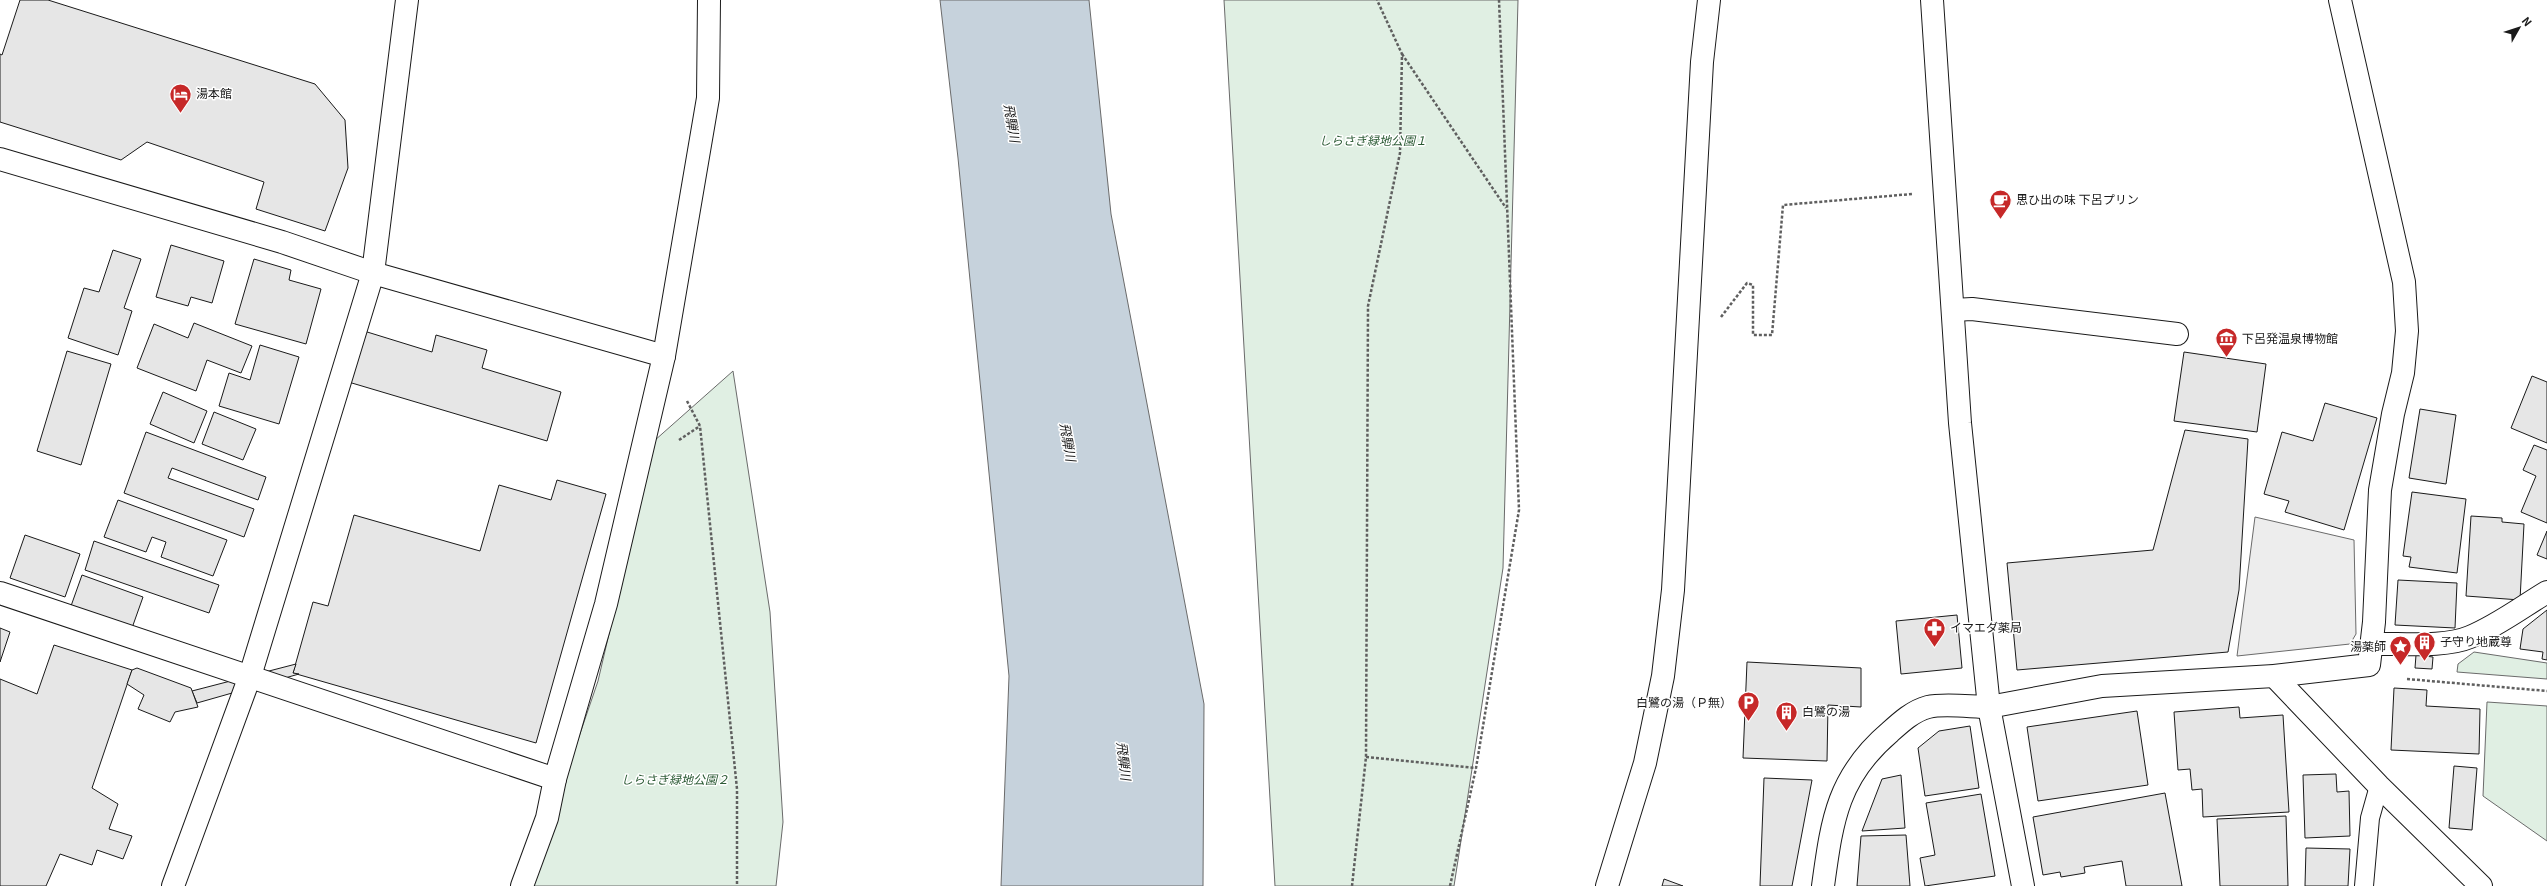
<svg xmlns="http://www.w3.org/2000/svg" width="2547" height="886" viewBox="0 0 2547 886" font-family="Georgia,'Noto Sans JP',serif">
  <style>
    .green { fill: #e0efe3; stroke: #6a6a6a }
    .parking { fill: #ededed; stroke: #6a6a6a }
    .water { fill: #c6d2dc; stroke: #6a6a6a }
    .building { fill: #e6e6e6; stroke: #1a1a1a }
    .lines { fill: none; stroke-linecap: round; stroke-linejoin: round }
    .lane-casing { stroke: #1a1a1a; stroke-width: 20 }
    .street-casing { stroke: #1a1a1a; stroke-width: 24 }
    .secondary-casing { stroke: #1a1a1a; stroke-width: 24 }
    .path { stroke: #5f5f5f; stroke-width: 2.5; stroke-dasharray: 3 2; stroke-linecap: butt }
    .lane { stroke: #fff; stroke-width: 18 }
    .street { stroke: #fff; stroke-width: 22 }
    .secondary { stroke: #fff; stroke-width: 22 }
    .labels { text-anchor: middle; stroke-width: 3; stroke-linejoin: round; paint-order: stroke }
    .poi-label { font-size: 12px; fill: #1a1a1a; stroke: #fff; text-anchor: start }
    .park-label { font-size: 12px; font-style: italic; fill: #2b5a34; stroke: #fff }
    .water-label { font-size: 13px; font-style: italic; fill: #1a1a1a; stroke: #fff }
  </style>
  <rect width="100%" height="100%" fill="#fff"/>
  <g class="green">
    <polygon points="1224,0 1518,0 1503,568 1454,886 1275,886"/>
    <polygon points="733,371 770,612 783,822 776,886 528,886 598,681 654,441"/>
    <polygon points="2474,652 2547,663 2547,679 2457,672 2458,664"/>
    <polygon points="2487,702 2547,706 2547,841 2483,796"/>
  </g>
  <polygon class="parking" points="2255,517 2354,540 2356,634 2350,644 2237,656"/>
  <polygon class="water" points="940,0 1089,0 1111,214 1204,704 1203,886 1001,886 1009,676 958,158"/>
  <g class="building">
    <polygon points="20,0 48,0 315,84 345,120 348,168 325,231 256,209 264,182 147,142 121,160 0,122 0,54 2,55"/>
    <polygon points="171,245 224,261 212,303 191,297 188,306 156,297"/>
    <polygon points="113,250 141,259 124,308 132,311 118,355 68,338 84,288 99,292"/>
    <polygon points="254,259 291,270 289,280 321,289 306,344 235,324"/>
    <polygon points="194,323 252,346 241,373 207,360 196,391 137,368 154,324 188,338"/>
    <polygon points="351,327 432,352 436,335 487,350 482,368 561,392 547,441 335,378"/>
    <polygon points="260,345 299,357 279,424 219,406 229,373 250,380"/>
    <polygon points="67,351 111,364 81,465 37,451"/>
    <polygon points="2184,352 2266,364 2257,432 2174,421"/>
    <polygon points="2532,376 2547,382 2547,443 2511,428"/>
    <polygon points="163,392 207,411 194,443 150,424"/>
    <polygon points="2325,403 2377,418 2344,530 2285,512 2289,501 2264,494 2282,432 2313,441"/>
    <polygon points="2420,409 2456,415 2446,484 2409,478"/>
    <polygon points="214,412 256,429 243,460 202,444"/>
    <polygon points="2185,430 2248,439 2239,590 2228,652 2017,670 2007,563 2153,550"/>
    <polygon points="146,432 266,477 258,500 172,468 168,478 254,509 244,537 124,493"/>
    <polygon points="2534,445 2547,450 2547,523 2521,512 2536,476 2523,470"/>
    <polygon points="557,480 606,494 536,743 293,673 313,602 328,606 354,515 480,551 499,485 551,500"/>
    <polygon points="2412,492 2466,499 2457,573 2409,567 2411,557 2403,556"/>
    <polygon points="118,500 227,540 213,576 161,557 166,542 152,537 146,552 104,537"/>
    <polygon points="2471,516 2502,518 2502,522 2524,524 2520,600 2466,596"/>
    <polygon points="2547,531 2547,559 2537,555"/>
    <polygon points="25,535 80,554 65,597 10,578"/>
    <polygon points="94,541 219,585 209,613 85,570"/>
    <polygon points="82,575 143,597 132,628 71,606"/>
    <polygon points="2398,580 2457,583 2455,628 2395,625"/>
    <polygon points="2547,610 2547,660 2542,659 2543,652 2520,649 2523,629"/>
    <polygon points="1957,615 1962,668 1901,674 1896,621"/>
    <polygon points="0,628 10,632 0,662"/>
    <polygon points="54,645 132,670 92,788 118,804 109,829 132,836 123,859 97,850 92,865 60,854 46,886 0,886 0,679 37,694"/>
    <polygon points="2416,655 2433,657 2432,669 2415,668"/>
    <polygon points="1747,662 1861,668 1861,707 1828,705 1827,761 1743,758"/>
    <polygon points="296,664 293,673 299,674 197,703 192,691"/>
    <polygon points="137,668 191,688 198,707 175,712 170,722 138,709 144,695 127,684 132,670"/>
    <polygon points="2394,688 2427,690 2426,706 2480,709 2479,754 2391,750"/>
    <polygon points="2239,707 2240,718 2283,715 2289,812 2203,817 2202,789 2192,790 2190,769 2178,770 2174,712"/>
    <polygon points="2137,711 2148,785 2038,801 2027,727"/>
    <polygon points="1970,726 1979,788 1925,796 1918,748 1939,731"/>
    <polygon points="2454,766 2477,768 2472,830 2449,828"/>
    <polygon points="2336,774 2337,792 2349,791 2350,836 2305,838 2303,775"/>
    <polygon points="1901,775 1905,828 1862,831 1882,779"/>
    <polygon points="1764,778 1812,780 1792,886 1760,886"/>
    <polygon points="2165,793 2182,886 2126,886 2122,861 2084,867 2085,873 2061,877 2060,872 2043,875 2033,817"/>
    <polygon points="1981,794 1995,876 1925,886 1920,858 1935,855 1926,803"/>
    <polygon points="2286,816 2288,886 2220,886 2217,819"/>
    <polygon points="1906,835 1910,886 1857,886 1861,836"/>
    <polygon points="2306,848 2350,849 2348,886 2305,886"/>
    <polygon points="1664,879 1683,886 1662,886"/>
  </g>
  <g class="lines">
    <defs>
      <polyline id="lane" points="2364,886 2370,818 2379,786"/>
      <g id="street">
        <polyline points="0,159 282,242 373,273 664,356"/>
        <polyline points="1953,310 1972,309 2177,334"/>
        <polyline points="0,593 555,779"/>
        <path d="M2372 644C2400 643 2444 648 2470 637 2497 626 2522 607 2547 592"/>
        <polyline points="2274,676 2379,786 2481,886"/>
        <polyline points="522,886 547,818 555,779 606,604 664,356 708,98 709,0"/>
        <polyline points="2023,886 1989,707 2102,686 2274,676 2369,665 2374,622 2380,490 2393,414 2403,373 2407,331 2404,282 2340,0"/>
      </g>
      <g id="secondary">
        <polyline points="173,886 250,676 373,273 407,0"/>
        <polyline points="1607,886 1645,763 1663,676 1673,590 1702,62 1709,0"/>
        <path d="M1823 886C1832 821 1837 777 1890 732 1901 722 1913 711 1928 707 1944 703 1972 707 1989 707L1960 423 1932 0"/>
      </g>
    </defs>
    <use href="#lane" class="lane-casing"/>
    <use href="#street" class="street-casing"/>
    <use href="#secondary" class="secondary-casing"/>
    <g class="path">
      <polyline points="1402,54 1506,208"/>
      <polyline points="1721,317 1747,283 1753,285 1753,335 1772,335 1783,205 1912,194"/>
      <polyline points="687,401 700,426 737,789 737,886"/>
      <polyline points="679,440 700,426"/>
      <polyline points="2407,679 2547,691"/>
      <polyline points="1366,757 1476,768"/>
      <polyline points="1352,886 1366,757 1368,306 1400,153 1402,54 1377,0"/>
      <polyline points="1450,886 1476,768 1519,510 1499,0"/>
    </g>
    <use href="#lane" class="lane"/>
    <use href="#street" class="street"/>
    <use href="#secondary" class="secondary"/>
  </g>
  <defs>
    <symbol id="hotel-pin" viewBox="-11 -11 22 30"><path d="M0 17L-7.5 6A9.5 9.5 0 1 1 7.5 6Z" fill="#c62828" stroke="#fff"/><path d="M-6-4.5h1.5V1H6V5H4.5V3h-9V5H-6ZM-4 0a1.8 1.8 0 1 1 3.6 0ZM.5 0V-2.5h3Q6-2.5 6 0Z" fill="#fff"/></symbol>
    <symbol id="cafe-pin" viewBox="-11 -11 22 30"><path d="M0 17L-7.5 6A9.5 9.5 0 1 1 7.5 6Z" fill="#c62828" stroke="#fff"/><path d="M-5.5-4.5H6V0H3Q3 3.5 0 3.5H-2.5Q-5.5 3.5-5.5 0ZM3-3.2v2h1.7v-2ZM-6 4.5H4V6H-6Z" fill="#fff"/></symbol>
    <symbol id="museum-pin" viewBox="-11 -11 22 30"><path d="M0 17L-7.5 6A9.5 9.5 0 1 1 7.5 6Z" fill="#c62828" stroke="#fff"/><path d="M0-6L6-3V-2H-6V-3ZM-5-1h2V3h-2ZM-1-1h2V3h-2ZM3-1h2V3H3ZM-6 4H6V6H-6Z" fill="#fff"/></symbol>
    <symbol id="pharmacy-pin" viewBox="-11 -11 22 30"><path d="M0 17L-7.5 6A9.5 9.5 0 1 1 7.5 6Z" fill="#c62828" stroke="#fff"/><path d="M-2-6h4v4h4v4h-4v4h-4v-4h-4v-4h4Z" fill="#fff"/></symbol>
    <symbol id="building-pin" viewBox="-11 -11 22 30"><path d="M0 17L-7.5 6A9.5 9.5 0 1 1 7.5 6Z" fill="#c62828" stroke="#fff"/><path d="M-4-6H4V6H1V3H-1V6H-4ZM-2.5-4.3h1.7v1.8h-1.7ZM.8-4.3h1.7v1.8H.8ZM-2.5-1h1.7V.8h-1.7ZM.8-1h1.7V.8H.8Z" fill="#fff"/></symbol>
    <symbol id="sight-pin" viewBox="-11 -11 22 30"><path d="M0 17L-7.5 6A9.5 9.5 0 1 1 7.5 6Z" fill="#c62828" stroke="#fff"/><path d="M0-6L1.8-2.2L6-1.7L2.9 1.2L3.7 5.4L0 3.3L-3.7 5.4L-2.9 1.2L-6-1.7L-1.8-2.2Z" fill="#fff"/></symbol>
    <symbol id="parking-pin" viewBox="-11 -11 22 30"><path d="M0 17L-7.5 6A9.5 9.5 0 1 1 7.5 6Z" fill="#c62828" stroke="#fff"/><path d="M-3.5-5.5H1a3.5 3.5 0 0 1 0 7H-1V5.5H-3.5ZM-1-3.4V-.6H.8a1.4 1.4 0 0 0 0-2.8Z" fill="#fff"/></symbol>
  </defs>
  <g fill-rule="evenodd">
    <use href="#hotel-pin" x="168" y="82" width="25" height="34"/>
    <use href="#cafe-pin" x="1988" y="188" width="25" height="34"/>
    <use href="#museum-pin" x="2214" y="326" width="25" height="34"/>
    <use href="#pharmacy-pin" x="1922" y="616" width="25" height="34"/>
    <use href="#building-pin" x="2412" y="630" width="25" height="34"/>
    <use href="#sight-pin" x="2388" y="634" width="25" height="34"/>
    <use href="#parking-pin" x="1736" y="690" width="25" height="34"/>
    <use href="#building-pin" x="1774" y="700" width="25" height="34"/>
  </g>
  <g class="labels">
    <g class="poi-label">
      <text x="196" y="98">湯本館</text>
      <text x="2016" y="204">思ひ出の味 下呂プリン</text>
      <text x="2242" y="343">下呂発温泉博物館</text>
      <text x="1950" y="632">イマエダ薬局</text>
      <text x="2440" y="646">子守り地蔵尊</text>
      <text x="2386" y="651" text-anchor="end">湯薬師</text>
      <text x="1732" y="707" text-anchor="end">白鷺の湯（Ｐ無）</text>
      <text x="1802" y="716">白鷺の湯</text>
    </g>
    <g class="park-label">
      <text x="1373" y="145">しらさぎ緑地公園１</text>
      <text x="675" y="784">しらさぎ緑地公園２</text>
    </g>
    <g class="water-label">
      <text transform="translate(1012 123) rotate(80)" y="5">飛騨川</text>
      <text transform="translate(1068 442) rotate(80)" y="5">飛騨川</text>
      <text transform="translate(1124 761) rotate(83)" y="5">飛騨川</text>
    </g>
  </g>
  <g transform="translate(2519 28) rotate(51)" stroke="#ffffff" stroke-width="3" paint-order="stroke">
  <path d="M0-3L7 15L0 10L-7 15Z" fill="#1a1a1a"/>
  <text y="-6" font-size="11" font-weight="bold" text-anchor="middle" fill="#1a1a1a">N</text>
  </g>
</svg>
